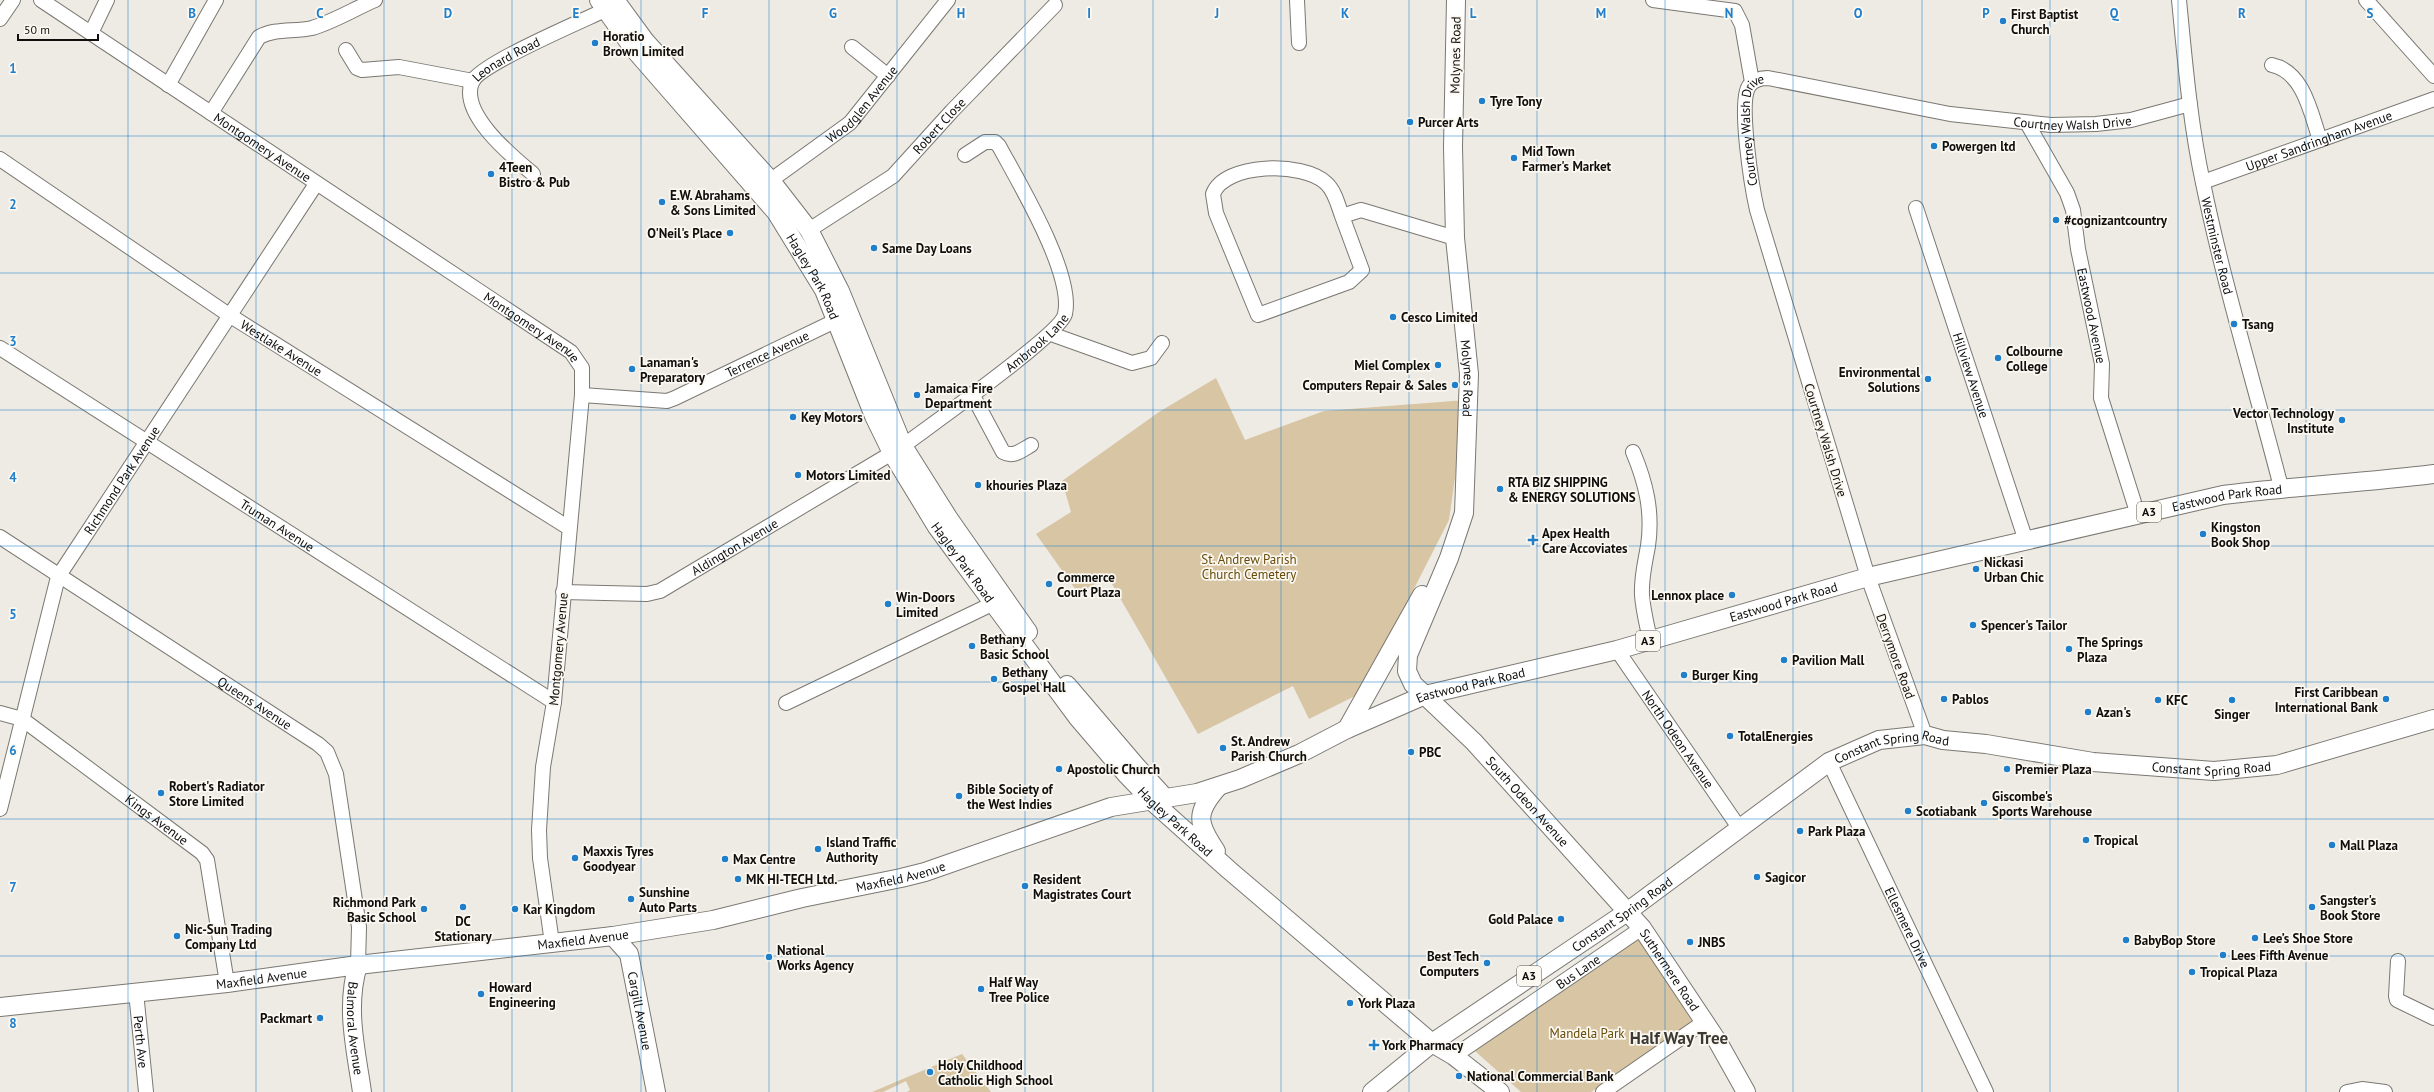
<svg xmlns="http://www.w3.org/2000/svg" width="2434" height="1092" viewBox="0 0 2434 1092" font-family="'PT Sans',sans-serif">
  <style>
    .green { fill: #d7c5a4 }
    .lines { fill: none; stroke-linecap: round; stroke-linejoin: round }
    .minor-casing { stroke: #7b7872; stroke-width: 16 }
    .major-casing { stroke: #7b7872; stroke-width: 20 }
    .minor { stroke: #fff; stroke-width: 14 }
    .major { stroke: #fff; stroke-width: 18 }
    .grid { fill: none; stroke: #207fcb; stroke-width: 1; stroke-opacity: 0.55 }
    .poi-dot { fill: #207fcb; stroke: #fbf8f1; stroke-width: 1.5 }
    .labels { text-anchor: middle; stroke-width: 3.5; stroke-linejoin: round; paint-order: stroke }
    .shield { fill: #fbf8f1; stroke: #565451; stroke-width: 1 }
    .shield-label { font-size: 12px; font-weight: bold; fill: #0f0e0c }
    .poi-label { font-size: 13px; font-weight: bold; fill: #0f0e0c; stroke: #fbf8f1; text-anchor: start }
    .street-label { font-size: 13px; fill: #0f0e0c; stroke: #fbf8f1 }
    .park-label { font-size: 13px; fill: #674b09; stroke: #fbf8f1 }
    .district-label { font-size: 17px; font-weight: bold; fill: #3c3934; stroke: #fbf8f1 }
    .grid-label { font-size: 13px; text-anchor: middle; font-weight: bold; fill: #207fcb; stroke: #fbf8f1; stroke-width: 3.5; stroke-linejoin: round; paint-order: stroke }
  </style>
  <rect width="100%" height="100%" fill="#eeeae4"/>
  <g class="green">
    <polygon points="1216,378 1245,440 1324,411 1466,400 1449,520 1361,693 1309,719 1293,686 1198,734 1108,577 1078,593 1036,534 1071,512 1062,481 1159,412"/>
    <polygon points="1638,937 1693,1023 1591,1092 1521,1092 1475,1051 1530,1010"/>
    <polygon points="962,1054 991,1092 907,1092 910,1090 906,1081 883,1092 872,1092"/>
  </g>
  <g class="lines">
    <defs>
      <g id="minor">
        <path id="s1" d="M41 0 571 352 582 368V395L554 702 543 767 539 830 540 858 551 936"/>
        <polyline points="1297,0 1299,43"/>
        <polyline points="1653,0 1735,11 1742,25 1752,82"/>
        <path id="s2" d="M2179 0C2185 61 2190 123 2203 183 2224 285 2255 386 2281 487"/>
        <polyline points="2366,0 2434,76"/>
        <polyline points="0,19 13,0"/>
        <polyline points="91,33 107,0"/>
        <polyline points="852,47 888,76"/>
        <polyline points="346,50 357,68 362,70 399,67 473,81"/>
        <path d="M2272 65C2304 72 2311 114 2320 140"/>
        <polyline points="168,85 216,0"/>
        <path d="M211 113 259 37C275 28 294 32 312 28 333 22 354 9 375 0"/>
        <path id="s3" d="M2027 123 2067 193 2073 210 2078 249 2102 364 2101 398 2138 515"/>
        <path id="s4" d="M0 159 229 315 569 528"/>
        <path id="s5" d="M533 174C513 157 459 114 472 82 480 64 582 21 605 10"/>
        <path id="s6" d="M2203 182 2434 99"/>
        <path id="s7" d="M763 186 850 123 948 0"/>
        <path id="s8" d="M1916 208 2026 541"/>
        <path d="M1342 216C1338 205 1335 191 1326 183 1303 161 1224 163 1213 194L1216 213 1258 315 1349 282 1362 270 1342 216 1361 210 1455 238"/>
        <path id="s9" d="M809 230 893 176 952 111 1055 5"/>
        <polyline points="1051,334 1132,363 1151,358 1162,343"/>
        <path id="s10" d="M0 348 554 702"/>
        <path d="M972 394 1003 452C1013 458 1022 450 1031 445"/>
        <path id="s11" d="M582 395 667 401 675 398 835 321"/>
        <path id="s12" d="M903 446C928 427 1061 334 1065 314 1074 274 1019 183 999 146L995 142H985L965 155"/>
        <path d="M1633 452C1646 483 1653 512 1648 546 1645 563 1641 578 1642 595 1643 610 1647 625 1650 640"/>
        <path id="s13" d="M0 537 318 744 327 752 336 774 359 927 358 965"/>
        <path id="s14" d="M563 592 647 594 660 591 892 453"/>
        <path id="s15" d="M1617 650 1740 829"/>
        <polyline points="786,703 992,604"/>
        <path id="s16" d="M0 713 22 719 202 853 207 860 227 983"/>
        <path id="s17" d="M1925 735 1868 577 1757 210C1752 188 1738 102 1749 86 1754 79 1761 78 1768 78L1950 114 2051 125 2096 124 2131 120 2190 104"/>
        <path id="s18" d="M1829 762 1986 1092"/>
        <path id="s19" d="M0 809 58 577 316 184"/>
        <polyline points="2398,961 2396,996 2397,1000 2434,1018"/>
        <path id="s20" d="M136 992 146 1092"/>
        <path id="s21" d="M1454 1056 1642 928"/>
        <polyline points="1603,1092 1704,1022"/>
        <polyline points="2347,1092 2362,1089 2385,1092"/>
      </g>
      <g id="major">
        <path id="s22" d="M599 0 633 48 776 212 824 290 874 416 892 453 937 527 1078 718 1126 774 1153 802 1229 870 1432 1043 1454 1056 1500 1092"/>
        <polyline points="615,0 645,41 771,181 809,230 840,291 903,446 949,519 1028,632"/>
        <path id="s23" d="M1456 0 1453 147 1455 238 1469 374 1464 513 1449 558 1408 655 1407 671 1413 684 1474 742 1642 928 1718 1042 1746 1092"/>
        <polyline points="1067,685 1137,767 1166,799"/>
        <polyline points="1347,729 1422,595"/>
        <path d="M1216 851C1197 823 1195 813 1218 787"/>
        <path id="s24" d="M613 936 629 954 656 1092"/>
        <path id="s25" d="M358 965C345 1007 356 1050 362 1092"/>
        <path id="s26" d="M0 1007 227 983 358 965 613 936 713 920 802 898 901 878 925 872 1111 807 1197 793 1240 779 1299 754 1347 729 1425 695 1617 650 1868 577 2223 495C2293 486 2364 483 2434 474"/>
        <path id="s27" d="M1372 1092 1432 1043 1627 912 1829 762 1879 740 1925 735 1943 740 1986 744 2093 762 2214 771 2277 765 2434 719"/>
      </g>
    </defs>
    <use href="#minor" class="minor-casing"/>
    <use href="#major" class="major-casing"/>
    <use href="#minor" class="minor"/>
    <use href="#major" class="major"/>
  </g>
  <path class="grid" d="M128 0V1092M256 0V1092M384 0V1092M512 0V1092M641 0V1092M769 0V1092M897 0V1092M1025 0V1092M1153 0V1092M1281 0V1092M1409 0V1092M1537 0V1092M1665 0V1092M1793 0V1092M1922 0V1092M2050 0V1092M2178 0V1092M2306 0V1092M0 136H2434M0 273H2434M0 410H2434M0 546H2434M0 682H2434M0 819H2434M0 956H2434"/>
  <g class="poi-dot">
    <circle cx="2003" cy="21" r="4"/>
    <circle cx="595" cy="43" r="4"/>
    <circle cx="1482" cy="101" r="4"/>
    <circle cx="1410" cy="122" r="4"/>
    <circle cx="1934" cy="146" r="4"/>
    <circle cx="1514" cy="158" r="4"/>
    <circle cx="491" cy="174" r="4"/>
    <circle cx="662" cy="202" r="4"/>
    <circle cx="2056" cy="220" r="4"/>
    <circle cx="730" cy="233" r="4"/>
    <circle cx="874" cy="248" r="4"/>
    <circle cx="1393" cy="317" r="4"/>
    <circle cx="2234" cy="324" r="4"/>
    <circle cx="1998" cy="358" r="4"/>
    <circle cx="1438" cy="365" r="4"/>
    <circle cx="632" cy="369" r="4"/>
    <circle cx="1928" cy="379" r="4"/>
    <circle cx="1455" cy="385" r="4"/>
    <circle cx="917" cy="395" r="4"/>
    <circle cx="793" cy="417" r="4"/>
    <circle cx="2342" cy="420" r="4"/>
    <circle cx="798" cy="475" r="4"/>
    <circle cx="978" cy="485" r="4"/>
    <circle cx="1500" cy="489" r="4"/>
    <circle cx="2203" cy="534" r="4"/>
    <path d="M1531 534h4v4h4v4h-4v4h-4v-4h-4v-4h4z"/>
    <circle cx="1976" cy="569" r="4"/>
    <circle cx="1049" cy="584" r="4"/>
    <circle cx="1732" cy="595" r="4"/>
    <circle cx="888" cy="604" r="4"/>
    <circle cx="1973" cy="625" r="4"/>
    <circle cx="972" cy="646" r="4"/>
    <circle cx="2069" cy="649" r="4"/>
    <circle cx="1784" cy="660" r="4"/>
    <circle cx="1684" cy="675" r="4"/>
    <circle cx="994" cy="679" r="4"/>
    <circle cx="1944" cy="699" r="4"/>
    <circle cx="2386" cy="699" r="4"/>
    <circle cx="2158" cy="700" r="4"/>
    <circle cx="2232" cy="700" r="4"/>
    <circle cx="2088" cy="712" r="4"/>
    <circle cx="1730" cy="736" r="4"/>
    <circle cx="1223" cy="748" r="4"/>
    <circle cx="1411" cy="752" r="4"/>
    <circle cx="1059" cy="769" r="4"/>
    <circle cx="2007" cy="769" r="4"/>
    <circle cx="161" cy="793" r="4"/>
    <circle cx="959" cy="796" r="4"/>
    <circle cx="1984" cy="803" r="4"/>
    <circle cx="1908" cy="811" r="4"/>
    <circle cx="1800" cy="831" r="4"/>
    <circle cx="2086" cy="840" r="4"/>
    <circle cx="2332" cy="845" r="4"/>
    <circle cx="818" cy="849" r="4"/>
    <circle cx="575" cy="858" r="4"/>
    <circle cx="725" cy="859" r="4"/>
    <circle cx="1757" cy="877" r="4"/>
    <circle cx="738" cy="879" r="4"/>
    <circle cx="1025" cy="886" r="4"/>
    <circle cx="631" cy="899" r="4"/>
    <circle cx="463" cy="907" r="4"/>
    <circle cx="2312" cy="907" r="4"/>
    <circle cx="424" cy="909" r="4"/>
    <circle cx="515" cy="909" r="4"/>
    <circle cx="1561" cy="919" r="4"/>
    <circle cx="177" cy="936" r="4"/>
    <circle cx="2255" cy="938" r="4"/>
    <circle cx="2126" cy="940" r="4"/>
    <circle cx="1690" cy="942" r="4"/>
    <circle cx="2223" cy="955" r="4"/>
    <circle cx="769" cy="957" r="4"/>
    <circle cx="1487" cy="963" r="4"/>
    <circle cx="2192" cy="972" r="4"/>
    <circle cx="981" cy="989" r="4"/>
    <circle cx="481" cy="994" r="4"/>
    <circle cx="1350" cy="1003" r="4"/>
    <circle cx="320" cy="1018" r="4"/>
    <path d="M1372 1039h4v4h4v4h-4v4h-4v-4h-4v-4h4z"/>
    <circle cx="930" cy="1072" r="4"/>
    <circle cx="1459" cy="1076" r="4"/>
  </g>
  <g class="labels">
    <g class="shield">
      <rect x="2137" y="502" width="24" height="20" rx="3"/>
      <rect x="1636" y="631" width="24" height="20" rx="3"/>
      <rect x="1517" y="966" width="24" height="20" rx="3"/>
    </g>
    <g class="shield-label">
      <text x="2149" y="516">A3</text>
      <text x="1648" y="645">A3</text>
      <text x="1529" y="980">A3</text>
    </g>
    <g class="poi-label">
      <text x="2011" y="19">First Baptist<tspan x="2011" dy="15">Church</tspan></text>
      <text x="603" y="41">Horatio<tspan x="603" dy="15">Brown Limited</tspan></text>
      <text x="1490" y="106">Tyre Tony</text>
      <text x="1418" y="127">Purcer Arts</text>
      <text x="1942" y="151">Powergen ltd</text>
      <text x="1522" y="156">Mid Town<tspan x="1522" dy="15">Farmer's Market</tspan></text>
      <text x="499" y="172">4Teen<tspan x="499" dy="15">Bistro &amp; Pub</tspan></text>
      <text x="670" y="200">E.W. Abrahams<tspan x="670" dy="15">&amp; Sons Limited</tspan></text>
      <text x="2064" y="225">#cognizantcountry</text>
      <text x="722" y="238" text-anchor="end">O'Neil's Place</text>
      <text x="882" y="253">Same Day Loans</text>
      <text x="1401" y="322">Cesco Limited</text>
      <text x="2242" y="329">Tsang</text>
      <text x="2006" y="356">Colbourne<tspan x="2006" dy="15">College</tspan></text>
      <text x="640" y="367">Lanaman's<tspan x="640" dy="15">Preparatory</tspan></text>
      <text x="1430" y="370" text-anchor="end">Miel Complex</text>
      <text x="1920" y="377" text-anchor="end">Environmental<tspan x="1920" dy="15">Solutions</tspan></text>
      <text x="1447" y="390" text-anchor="end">Computers Repair &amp; Sales</text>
      <text x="925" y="393">Jamaica Fire<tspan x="925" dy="15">Department</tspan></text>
      <text x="2334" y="418" text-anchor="end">Vector Technology<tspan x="2334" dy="15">Institute</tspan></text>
      <text x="801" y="422">Key Motors</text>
      <text x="806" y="480">Motors Limited</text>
      <text x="1508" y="487">RTA BIZ SHIPPING<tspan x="1508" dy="15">&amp; ENERGY SOLUTIONS</tspan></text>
      <text x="986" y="490">khouries Plaza</text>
      <text x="2211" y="532">Kingston<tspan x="2211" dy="15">Book Shop</tspan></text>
      <text x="1542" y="538">Apex Health<tspan x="1542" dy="15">Care Accoviates</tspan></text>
      <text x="1984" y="567">Nickasi<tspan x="1984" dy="15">Urban Chic</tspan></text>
      <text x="1057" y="582">Commerce<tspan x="1057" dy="15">Court Plaza</tspan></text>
      <text x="1724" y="600" text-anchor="end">Lennox place</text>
      <text x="896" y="602">Win-Doors<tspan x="896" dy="15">Limited</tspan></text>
      <text x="1981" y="630">Spencer's Tailor</text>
      <text x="980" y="644">Bethany<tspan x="980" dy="15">Basic School</tspan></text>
      <text x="2077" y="647">The Springs<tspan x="2077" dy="15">Plaza</tspan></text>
      <text x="1792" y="665">Pavilion Mall</text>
      <text x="1002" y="677">Bethany<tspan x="1002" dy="15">Gospel Hall</tspan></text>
      <text x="1692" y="680">Burger King</text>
      <text x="2378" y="697" text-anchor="end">First Caribbean<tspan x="2378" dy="15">International Bank</tspan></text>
      <text x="1952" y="704">Pablos</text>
      <text x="2166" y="705">KFC</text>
      <text x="2096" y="717">Azan's</text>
      <text x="2232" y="719" text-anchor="middle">Singer</text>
      <text x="1738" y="741">TotalEnergies</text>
      <text x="1231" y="746">St. Andrew<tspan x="1231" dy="15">Parish Church</tspan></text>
      <text x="1419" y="757">PBC</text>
      <text x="1067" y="774">Apostolic Church</text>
      <text x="2015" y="774">Premier Plaza</text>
      <text x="169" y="791">Robert's Radiator<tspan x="169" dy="15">Store Limited</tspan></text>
      <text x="967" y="794">Bible Society of<tspan x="967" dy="15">the West Indies</tspan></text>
      <text x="1992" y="801">Giscombe's<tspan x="1992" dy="15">Sports Warehouse</tspan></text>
      <text x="1916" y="816">Scotiabank</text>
      <text x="1808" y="836">Park Plaza</text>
      <text x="2094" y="845">Tropical</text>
      <text x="826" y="847">Island Traffic<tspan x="826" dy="15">Authority</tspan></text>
      <text x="2340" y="850">Mall Plaza</text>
      <text x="583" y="856">Maxxis Tyres<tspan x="583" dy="15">Goodyear</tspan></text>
      <text x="733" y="864">Max Centre</text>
      <text x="1765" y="882">Sagicor</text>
      <text x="746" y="884">MK HI-TECH Ltd.</text>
      <text x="1033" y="884">Resident<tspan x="1033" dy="15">Magistrates Court</tspan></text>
      <text x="639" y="897">Sunshine<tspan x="639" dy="15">Auto Parts</tspan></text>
      <text x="2320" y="905">Sangster's<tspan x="2320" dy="15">Book Store</tspan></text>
      <text x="416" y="907" text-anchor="end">Richmond Park<tspan x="416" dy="15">Basic School</tspan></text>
      <text x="523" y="914">Kar Kingdom</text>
      <text x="1553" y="924" text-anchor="end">Gold Palace</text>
      <text x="463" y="926" text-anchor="middle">DC<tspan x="463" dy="15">Stationary</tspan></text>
      <text x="185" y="934">Nic-Sun Trading<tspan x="185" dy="15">Company Ltd</tspan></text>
      <text x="2263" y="943">Lee’s Shoe Store</text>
      <text x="2134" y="945">BabyBop Store</text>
      <text x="1698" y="947">JNBS</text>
      <text x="777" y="955">National<tspan x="777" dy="15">Works Agency</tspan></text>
      <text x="2231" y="960">Lees Fifth Avenue</text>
      <text x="1479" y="961" text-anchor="end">Best Tech<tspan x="1479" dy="15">Computers</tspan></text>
      <text x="2200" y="977">Tropical Plaza</text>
      <text x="989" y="987">Half Way<tspan x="989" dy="15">Tree Police</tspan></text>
      <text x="489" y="992">Howard<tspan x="489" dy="15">Engineering</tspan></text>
      <text x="1358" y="1008">York Plaza</text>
      <text x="312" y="1023" text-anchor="end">Packmart</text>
      <text x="1382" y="1050">York Pharmacy</text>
      <text x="938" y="1070">Holy Childhood<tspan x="938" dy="15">Catholic High School</tspan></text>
      <text x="1467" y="1081">National Commercial Bank</text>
    </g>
    <g class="street-label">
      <text transform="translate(1455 55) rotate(-89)" y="5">Molynes Road</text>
      <text dy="5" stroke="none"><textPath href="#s5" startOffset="158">Leonard Road</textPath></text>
      <text dy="5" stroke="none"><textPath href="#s7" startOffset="129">Woodglen Avenue</textPath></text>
      <text dy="5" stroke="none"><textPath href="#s17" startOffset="1007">Courtney Walsh Drive</textPath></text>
      <text dy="5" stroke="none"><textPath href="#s9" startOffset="168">Robert Close</textPath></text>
      <text dy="5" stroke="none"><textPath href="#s17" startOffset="635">Courtney Walsh Drive</textPath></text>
      <text dy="5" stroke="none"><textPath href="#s6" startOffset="123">Upper Sandringham Avenue</textPath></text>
      <text dy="5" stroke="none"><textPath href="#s1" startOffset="266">Montgomery Avenue</textPath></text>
      <text dy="5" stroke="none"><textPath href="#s2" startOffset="249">Westminster Road</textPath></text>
      <text dy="5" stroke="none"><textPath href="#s22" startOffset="351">Hagley Park Road</textPath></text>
      <text dy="5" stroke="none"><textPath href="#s3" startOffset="206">Eastwood Avenue</textPath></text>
      <text dy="5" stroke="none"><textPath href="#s1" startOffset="590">Montgomery Avenue</textPath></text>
      <text dy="5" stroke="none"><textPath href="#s12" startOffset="169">Ambrook Lane</textPath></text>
      <text dy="5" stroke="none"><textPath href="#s4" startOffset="339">Westlake Avenue</textPath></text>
      <text dy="5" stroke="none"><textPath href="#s11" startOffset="196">Terrence Avenue</textPath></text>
      <text dy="5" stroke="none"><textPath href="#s8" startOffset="176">Hillview Avenue</textPath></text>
      <text dy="5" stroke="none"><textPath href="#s23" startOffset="379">Molynes Road</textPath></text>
      <text transform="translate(1826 440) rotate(73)" y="5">Courtney Walsh Drive</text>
      <text dy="5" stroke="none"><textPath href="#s19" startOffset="355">Richmond Park Avenue</textPath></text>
      <text dy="5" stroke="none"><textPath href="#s26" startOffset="2295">Eastwood Park Road</textPath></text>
      <text dy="5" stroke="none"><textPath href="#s10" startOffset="329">Truman Avenue</textPath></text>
      <text dy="5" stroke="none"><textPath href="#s14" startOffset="184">Aldington Avenue</textPath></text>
      <text dy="5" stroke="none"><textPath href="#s22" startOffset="675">Hagley Park Road</textPath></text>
      <text dy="5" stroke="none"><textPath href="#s26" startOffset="1839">Eastwood Park Road</textPath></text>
      <text transform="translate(558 649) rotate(-85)" y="5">Montgomery Avenue</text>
      <text transform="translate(1896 656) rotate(70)" y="5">Derrymore Road</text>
      <text dy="5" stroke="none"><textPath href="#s26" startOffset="1515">Eastwood Park Road</textPath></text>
      <text dy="5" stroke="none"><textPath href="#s13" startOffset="304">Queens Avenue</textPath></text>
      <text dy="5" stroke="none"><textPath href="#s15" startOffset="108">North Odeon Avenue</textPath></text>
      <text dy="5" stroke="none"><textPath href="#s27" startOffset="630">Constant Spring Road</textPath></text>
      <text dy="5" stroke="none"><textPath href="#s27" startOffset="954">Constant Spring Road</textPath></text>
      <text dy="5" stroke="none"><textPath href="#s23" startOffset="861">South Odeon Avenue</textPath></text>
      <text dy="5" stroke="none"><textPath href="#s16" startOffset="191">Kings Avenue</textPath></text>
      <text dy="5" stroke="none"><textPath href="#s22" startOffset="1011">Hagley Park Road</textPath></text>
      <text dy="5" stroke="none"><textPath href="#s26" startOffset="911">Maxfield Avenue</textPath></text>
      <text dy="5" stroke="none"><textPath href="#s27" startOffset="307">Constant Spring Road</textPath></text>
      <text dy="5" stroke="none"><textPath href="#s18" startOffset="183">Ellesmere Drive</textPath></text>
      <text dy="5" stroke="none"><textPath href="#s26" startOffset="587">Maxfield Avenue</textPath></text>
      <text dy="5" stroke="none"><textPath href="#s23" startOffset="1082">Suthermere Road</textPath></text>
      <text dy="5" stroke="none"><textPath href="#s21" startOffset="150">Bus Lane</textPath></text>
      <text dy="5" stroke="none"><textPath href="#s26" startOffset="263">Maxfield Avenue</textPath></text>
      <text dy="5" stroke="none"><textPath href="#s24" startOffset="82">Cargill Avenue</textPath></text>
      <text dy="5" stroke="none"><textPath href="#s25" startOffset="64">Balmoral Avenue</textPath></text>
      <text dy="5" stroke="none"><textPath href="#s20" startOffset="50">Perth Ave</textPath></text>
    </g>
    <g class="park-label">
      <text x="1249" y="564">St. Andrew Parish<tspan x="1249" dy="15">Church Cemetery</tspan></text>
      <text x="1587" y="1038">Mandela Park</text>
    </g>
    <g class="district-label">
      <text x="1679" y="1044">Half Way Tree</text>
    </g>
  </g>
  <g class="grid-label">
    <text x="192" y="18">B</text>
    <text x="320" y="18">C</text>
    <text x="448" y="18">D</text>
    <text x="576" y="18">E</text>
    <text x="705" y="18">F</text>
    <text x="833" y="18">G</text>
    <text x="961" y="18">H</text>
    <text x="1089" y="18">I</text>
    <text x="1217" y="18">J</text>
    <text x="1345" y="18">K</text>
    <text x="1473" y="18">L</text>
    <text x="1601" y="18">M</text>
    <text x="1729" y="18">N</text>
    <text x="1858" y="18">O</text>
    <text x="1986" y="18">P</text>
    <text x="2114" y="18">Q</text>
    <text x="2242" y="18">R</text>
    <text x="2370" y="18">S</text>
    <text x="13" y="73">1</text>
    <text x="13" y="209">2</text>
    <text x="13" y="346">3</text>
    <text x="13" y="482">4</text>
    <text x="13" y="619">5</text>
    <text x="13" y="755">6</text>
    <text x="13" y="892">7</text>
    <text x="13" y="1028">8</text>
  </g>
  <path d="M18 34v6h80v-6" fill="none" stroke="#0f0e0c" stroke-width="2"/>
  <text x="24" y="34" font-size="12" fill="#0f0e0c" stroke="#fbf8f1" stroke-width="3" paint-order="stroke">50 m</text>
</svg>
